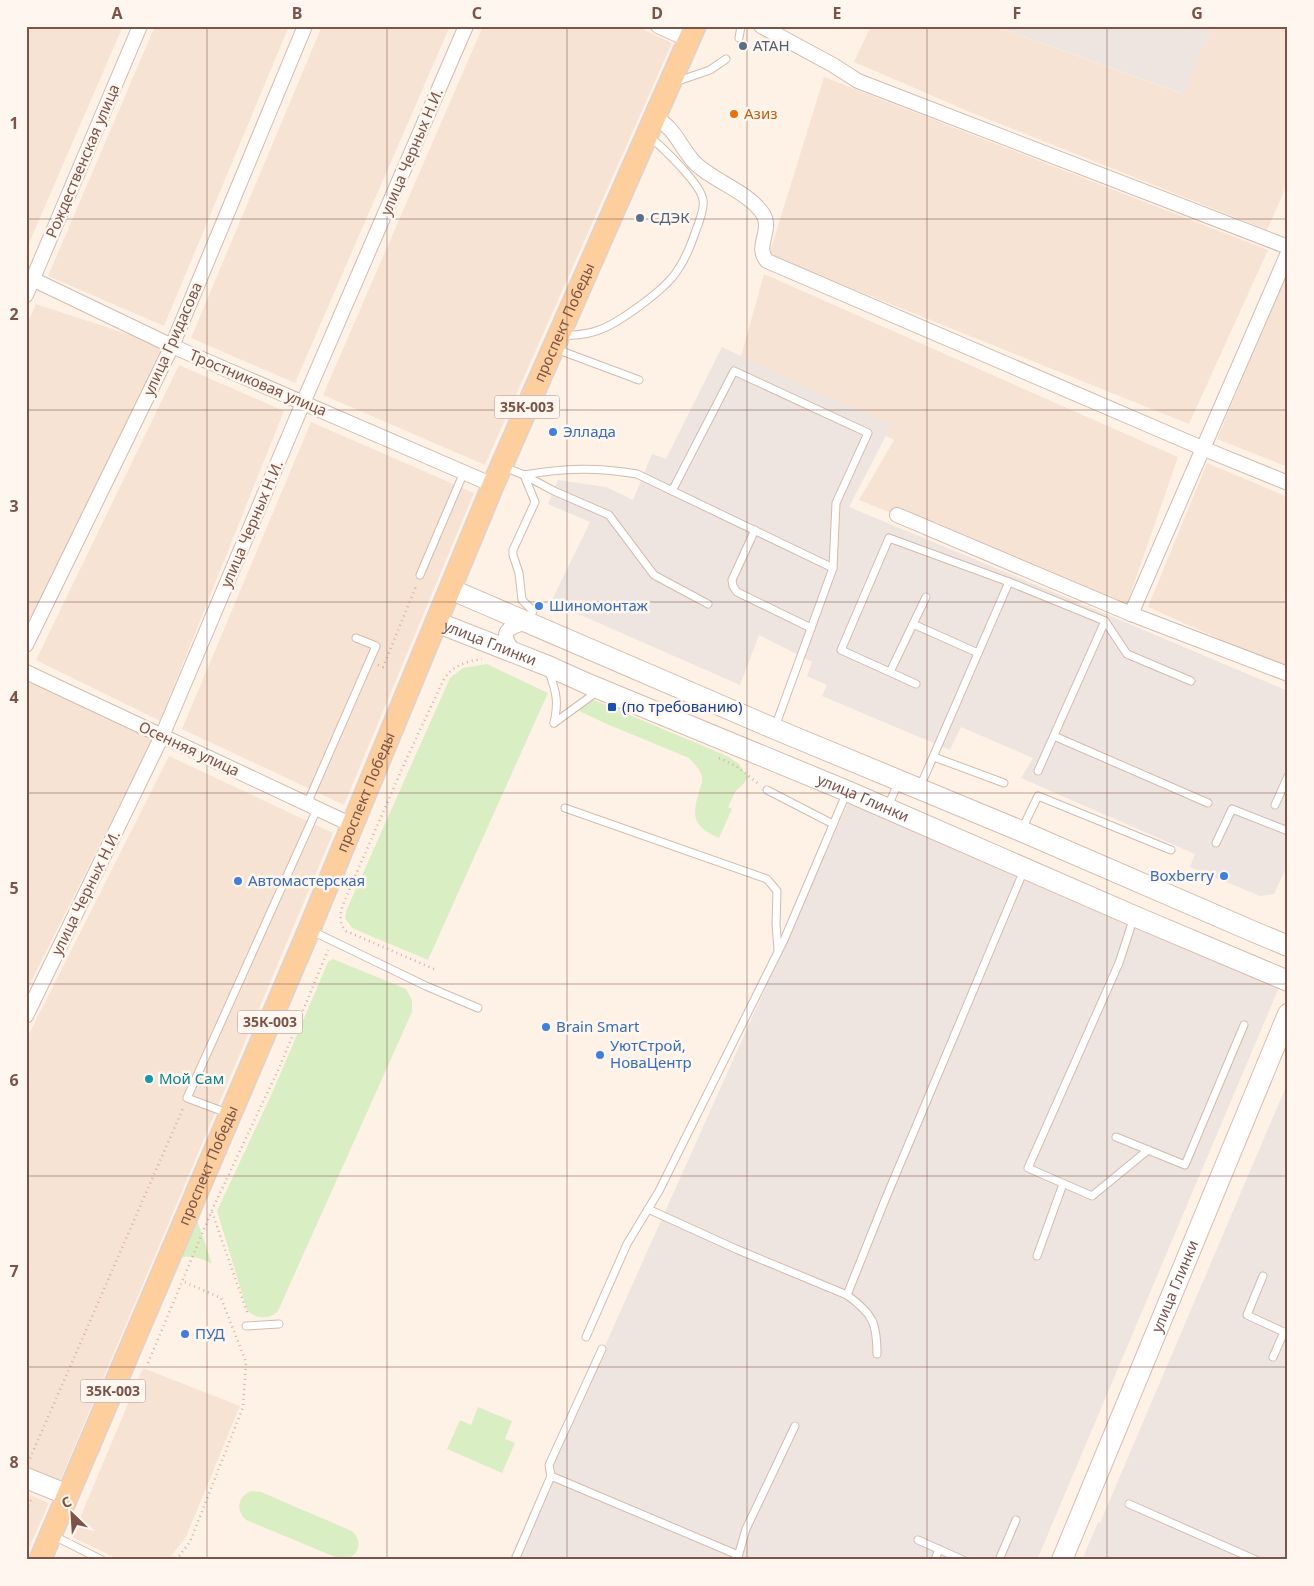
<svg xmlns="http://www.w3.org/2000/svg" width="1314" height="1586" viewBox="0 0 1314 1586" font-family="'Noto Sans',sans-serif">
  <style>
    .residential { fill: #f7e3d4 }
    .industrial { fill: #eee5e0 }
    .green { fill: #daeec3 }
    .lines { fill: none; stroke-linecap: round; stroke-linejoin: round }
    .lane-casing { stroke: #d4baad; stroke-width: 9 }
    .street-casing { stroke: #d4baad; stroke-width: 16 }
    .secondary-casing { stroke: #dabbad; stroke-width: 22 }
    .primary-casing { stroke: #ddd2cf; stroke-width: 24 }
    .path { stroke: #dcae9e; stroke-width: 2.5; stroke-dasharray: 1 4; stroke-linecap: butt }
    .lane { stroke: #fff; stroke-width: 7 }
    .street { stroke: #fff; stroke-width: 14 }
    .secondary { stroke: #fff; stroke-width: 20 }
    .primary { stroke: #ffce9d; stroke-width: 21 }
    .grid { fill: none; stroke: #7b5348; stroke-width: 1; stroke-opacity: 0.55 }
    .service-dot { fill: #5c6f8a; stroke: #fff6ef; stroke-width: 2 }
    .food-dot { fill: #e8710a; stroke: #fff6ef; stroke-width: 2 }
    .shop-dot { fill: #3f7fe0; stroke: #fff6ef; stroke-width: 2 }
    .transit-dot { fill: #1a4fb4; stroke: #fff6ef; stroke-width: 2 }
    .culture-dot { fill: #0f9aa8; stroke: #fff6ef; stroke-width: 2 }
    .labels { text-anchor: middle; stroke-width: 5; stroke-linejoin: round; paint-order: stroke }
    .shield { fill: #fff6ef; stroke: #a3847a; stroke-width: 1 }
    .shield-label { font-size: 14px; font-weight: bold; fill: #7b5348 }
    .service-label { font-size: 15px; fill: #4e5e75; stroke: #fff6ef; text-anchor: start }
    .food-label { font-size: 15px; fill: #c56008; stroke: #fff6ef; text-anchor: start }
    .street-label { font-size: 15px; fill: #7b5348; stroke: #fff6ef }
    .shop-label { font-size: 15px; fill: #366cbe; stroke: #fff6ef; text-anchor: start }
    .transit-label { font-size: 15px; fill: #164399; stroke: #fff6ef; text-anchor: start }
    .culture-label { font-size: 15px; fill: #0d838f; stroke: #fff6ef; text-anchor: start }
    .neatline { fill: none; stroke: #7b5348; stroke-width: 2 }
    .grid-label { font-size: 16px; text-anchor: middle; font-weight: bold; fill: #7b5348 }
  </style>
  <rect width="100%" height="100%" fill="#fef2e6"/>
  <g class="residential">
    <polygon points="26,26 123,26 26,250"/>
    <polygon points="155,26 289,26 164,326 48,276"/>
    <polygon points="322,26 450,26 295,383 191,338"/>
    <polygon points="483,26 636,26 672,43 485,465 323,395"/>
    <polygon points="871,26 994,26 1183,94 1212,26 1288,26 1288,183 1267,230 970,112 854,62"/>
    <polygon points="824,77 1268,250 1189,424 769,255"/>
    <polygon points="1288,269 1288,467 1217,439"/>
    <polygon points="764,274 1178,457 1126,607 859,500 894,440 738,367"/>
    <polygon points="36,304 167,347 26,638 26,326"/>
    <polygon points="179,365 284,411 160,721 36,660"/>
    <polygon points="311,422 474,493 344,805 182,729"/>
    <polygon points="1207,463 1288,497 1288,670 1148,607"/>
    <polygon points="28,679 154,736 26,992 26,681"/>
    <polygon points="169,756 333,833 57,1488 26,1474 26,1040"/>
    <polygon points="143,1368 240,1406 186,1537 168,1560 120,1560 72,1537"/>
    <polygon points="26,1493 49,1503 26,1555"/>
  </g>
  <g class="industrial">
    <polygon points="994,26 1212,26 1184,94"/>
    <polygon points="722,347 797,383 892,424 849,507 1075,601 1288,691 1288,864 1274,894 1260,896 1190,867 1195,854 1021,778 1033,758 961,727 950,750 822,696 827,685 807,676 812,662 759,635 740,685 551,602 590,522 548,504 558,480 606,487 633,500 652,454 666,459"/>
    <polygon points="850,799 1280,985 1037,1560 509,1560"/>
    <polygon points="1288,1082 1288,1560 1082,1560 1098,1522 1100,1523"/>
  </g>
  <g class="green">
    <polygon points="487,664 548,693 428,960 352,928 345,918 347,909 450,678 463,668"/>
    <path d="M594 700 727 756 739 764 747 776 745 782 735 792 728 807 732 809 719 838C694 827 691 818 699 792 700 788 703 782 702 777 700 769 694 764 689 758L609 725 579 711 582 707Z"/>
    <path d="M333 959 406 989 412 1000V1012L278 1311C270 1320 255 1319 247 1310L217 1211 273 1091 328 962Z"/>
    <path d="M197 1220 212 1264C202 1258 192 1256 181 1257Z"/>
    <polygon points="478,1407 512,1421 505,1439 496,1435 515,1443 502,1473 447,1449 460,1420 471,1425"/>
    <path d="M251 1491 261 1492 352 1531C365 1543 357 1560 340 1559L246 1520C235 1510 238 1496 251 1491Z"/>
  </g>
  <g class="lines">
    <defs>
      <g id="lane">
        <polyline points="739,38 741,26"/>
        <polyline points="675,82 710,70 726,59"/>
        <path d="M562 336C574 335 587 335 599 330 619 323 666 289 677 271 684 261 691 245 695 233 698 225 705 208 703 200 701 184 663 148 650 137"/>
        <polyline points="556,349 639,380"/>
        <polyline points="504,467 524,475 554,491 609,515 654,575 708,604"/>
        <path d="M524 475C564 468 597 467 637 474L833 568"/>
        <polyline points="524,475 535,502 513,550 513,555 519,573 522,600 533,611 528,621"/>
        <polyline points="672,491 734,371 868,433 836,503 833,568 775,727"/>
        <polyline points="755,530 732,580 733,586 737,592 811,628"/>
        <polyline points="420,575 464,472"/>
        <polyline points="913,624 978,653"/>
        <path d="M549 671C556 693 559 700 554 723"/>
        <polyline points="890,672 926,597"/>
        <polyline points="916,684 841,650 889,538 1009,582 1105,621 1127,654 1191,681"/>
        <polyline points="554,723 598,691"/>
        <polyline points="1054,736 1208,803"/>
        <polyline points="934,757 1004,783"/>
        <polyline points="1038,771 1105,621"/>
        <polyline points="920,787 1009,582"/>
        <polyline points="767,790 833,824"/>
        <polyline points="307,804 376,646 356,638"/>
        <polyline points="1275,805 1288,776"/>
        <polyline points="888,806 899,781"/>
        <polyline points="565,808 767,879 777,891 776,924 778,950"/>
        <polyline points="1022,829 1038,796 1171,850"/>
        <polyline points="1216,843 1232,809 1288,831"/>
        <polyline points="1134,917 1119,963 1028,1168 1092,1196 1148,1150"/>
        <polyline points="312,931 426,986 478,1008"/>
        <polyline points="227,1113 187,1098 317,809"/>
        <polyline points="1116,1137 1185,1165 1244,1025"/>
        <path d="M648 1209 736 1249 847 1295C873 1314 877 1323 877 1354"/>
        <polyline points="1037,1256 1063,1184"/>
        <polyline points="1263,1276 1247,1315 1288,1334"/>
        <polyline points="847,1295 885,1200 1024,870"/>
        <polyline points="246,1326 279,1324"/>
        <polyline points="586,1337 627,1244 659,1191 784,940 847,792"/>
        <polyline points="1273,1357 1284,1332"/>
        <polyline points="551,1476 738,1555"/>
        <polyline points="1129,1504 1256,1560"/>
        <polyline points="54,1536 102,1560"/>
        <polyline points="918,1540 963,1560"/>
        <polyline points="515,1560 551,1476 549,1465 602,1349"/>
        <polyline points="737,1560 746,1529 795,1426"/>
        <polyline points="935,1560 939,1549"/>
        <polyline points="999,1560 1016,1520"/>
      </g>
      <g id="street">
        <polyline points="658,26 689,40"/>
        <polyline points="761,26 833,65 858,81 1288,247"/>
        <path d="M655 117C677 130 679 146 695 163 713 181 749 192 763 214 773 230 754 247 767 261L1202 448 1288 483"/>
        <polyline points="26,276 172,346 493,485"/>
        <polyline points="26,295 140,26"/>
        <polyline points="897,515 1131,614 1288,674"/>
        <polyline points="1131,614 1288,253"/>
        <polyline points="26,645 172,346 305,26"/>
        <path d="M514 652C499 632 506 628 527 622"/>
        <polyline points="26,672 352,825"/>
        <polyline points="26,1016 162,736 303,403 466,26"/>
      </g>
      <g id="secondary">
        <polyline points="450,589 775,729 1021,831 1252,931 1288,946"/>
        <path id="s1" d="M436 622 548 666 588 684 847 791 1134 916 1288 981"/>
        <polyline points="26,1478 68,1495"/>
        <path id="s2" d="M1062 1560 1288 1014"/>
      </g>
      <g id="primary">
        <path id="s3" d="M40 1560 309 930 493 485 695 26"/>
      </g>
    </defs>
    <use href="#lane" class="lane-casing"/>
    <use href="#street" class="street-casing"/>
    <use href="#secondary" class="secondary-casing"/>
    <use href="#primary" class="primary-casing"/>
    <g class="path">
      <polyline points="378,665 383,667 417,584"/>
      <polyline points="719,758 736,766 760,785"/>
      <path d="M434 969 346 931C336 921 342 906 347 895L405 762 444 679C453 666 466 661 482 659"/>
      <polyline points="212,1212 248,1315"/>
      <polyline points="148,1363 212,1210 280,1066 328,950"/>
      <polyline points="28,1463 184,1106"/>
      <polyline points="26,1510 32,1498"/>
      <polyline points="176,1560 190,1542 243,1407 246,1362 221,1298 182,1281"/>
    </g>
    <use href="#lane" class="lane"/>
    <use href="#street" class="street"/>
    <use href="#secondary" class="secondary"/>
    <use href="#primary" class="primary"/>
  </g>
  <path class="grid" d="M207 26V1560M387 26V1560M567 26V1560M747 26V1560M927 26V1560M1107 26V1560M26 219H1288M26 410H1288M26 602H1288M26 793H1288M26 984H1288M26 1176H1288M26 1367H1288"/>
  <g class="service-dot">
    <circle cx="743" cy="46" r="5"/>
    <circle cx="640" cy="218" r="5"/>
  </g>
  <circle class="food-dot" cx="734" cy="114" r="5"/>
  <g class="shop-dot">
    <circle cx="553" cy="432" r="5"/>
    <circle cx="539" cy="606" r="5"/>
    <circle cx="1224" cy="876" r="5"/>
    <circle cx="238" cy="881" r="5"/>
    <circle cx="546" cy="1027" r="5"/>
    <circle cx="600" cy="1055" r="5"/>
    <circle cx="185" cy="1334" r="5"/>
  </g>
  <rect class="transit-dot" x="607" y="702" width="10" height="10" rx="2.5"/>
  <circle class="culture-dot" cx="149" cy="1079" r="5"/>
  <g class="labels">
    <g class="shield">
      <rect x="494.5" y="395.5" width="65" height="23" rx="4"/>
      <rect x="237.5" y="1010.5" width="65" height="23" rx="4"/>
      <rect x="80.5" y="1379.5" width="65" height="23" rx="4"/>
    </g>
    <g class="shield-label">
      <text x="527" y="412">35К-003</text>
      <text x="270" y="1027">35К-003</text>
      <text x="113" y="1396">35К-003</text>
    </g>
    <g class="service-label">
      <text x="753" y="51">АТАН</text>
      <text x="650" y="223">СДЭК</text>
    </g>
    <g class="food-label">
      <text x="744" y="119">Азиз</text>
    </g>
    <g class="street-label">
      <text transform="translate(412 152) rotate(-67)" y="5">улица Черных Н.И.</text>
      <text transform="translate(83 161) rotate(-67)" y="5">Рождественская улица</text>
      <text dy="5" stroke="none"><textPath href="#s3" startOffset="1344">проспект Победы</textPath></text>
      <text transform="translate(173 339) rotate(-66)" y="5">улица Гридасова</text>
      <text transform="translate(258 383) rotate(23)" y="5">Тростниковая улица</text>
      <text transform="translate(252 524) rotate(-67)" y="5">улица Черных Н.И.</text>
      <text dy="5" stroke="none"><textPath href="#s1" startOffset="58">улица Глинки</textPath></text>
      <text transform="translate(189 749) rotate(25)" y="5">Осенняя улица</text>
      <text dy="5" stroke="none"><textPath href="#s3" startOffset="834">проспект Победы</textPath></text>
      <text dy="5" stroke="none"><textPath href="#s1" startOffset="462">улица Глинки</textPath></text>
      <text transform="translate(86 893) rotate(-64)" y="5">улица Черных Н.И.</text>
      <text dy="5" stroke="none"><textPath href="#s3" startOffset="429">проспект Победы</textPath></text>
      <text dy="5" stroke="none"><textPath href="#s2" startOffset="296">улица Глинки</textPath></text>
    </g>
    <g class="shop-label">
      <text x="563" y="437">Эллада</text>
      <text x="549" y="611">Шиномонтаж</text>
      <text x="1214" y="881" text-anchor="end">Boxberry</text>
      <text x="248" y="886">Автомастерская</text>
      <text x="556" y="1032">Brain Smart</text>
      <text x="610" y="1051">УютСтрой,<tspan x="610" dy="17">НоваЦентр</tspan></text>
      <text x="195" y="1339">ПУД</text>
    </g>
    <g class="transit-label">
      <text x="622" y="712">(по требованию)</text>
    </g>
    <g class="culture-label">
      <text x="159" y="1084">Мой Сам</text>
    </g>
  </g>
  <rect width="1314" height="1586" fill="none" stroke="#fff6ef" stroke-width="55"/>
  <g transform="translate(72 1514) rotate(335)" stroke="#fff6ef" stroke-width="4" paint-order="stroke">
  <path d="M0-4L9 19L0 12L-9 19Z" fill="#7b5348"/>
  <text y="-8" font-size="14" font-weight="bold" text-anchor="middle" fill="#7b5348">С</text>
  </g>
  <rect x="28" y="28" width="1258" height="1530" class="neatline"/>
  <g class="grid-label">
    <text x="117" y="19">A</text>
    <text x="297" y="19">B</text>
    <text x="477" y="19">C</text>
    <text x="657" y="19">D</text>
    <text x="837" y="19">E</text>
    <text x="1017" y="19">F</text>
    <text x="1197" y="19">G</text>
    <text x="14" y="129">1</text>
    <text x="14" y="320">2</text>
    <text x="14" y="512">3</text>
    <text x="14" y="703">4</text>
    <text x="14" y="894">5</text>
    <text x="14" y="1086">6</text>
    <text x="14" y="1277">7</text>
    <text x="14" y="1468">8</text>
  </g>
</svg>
